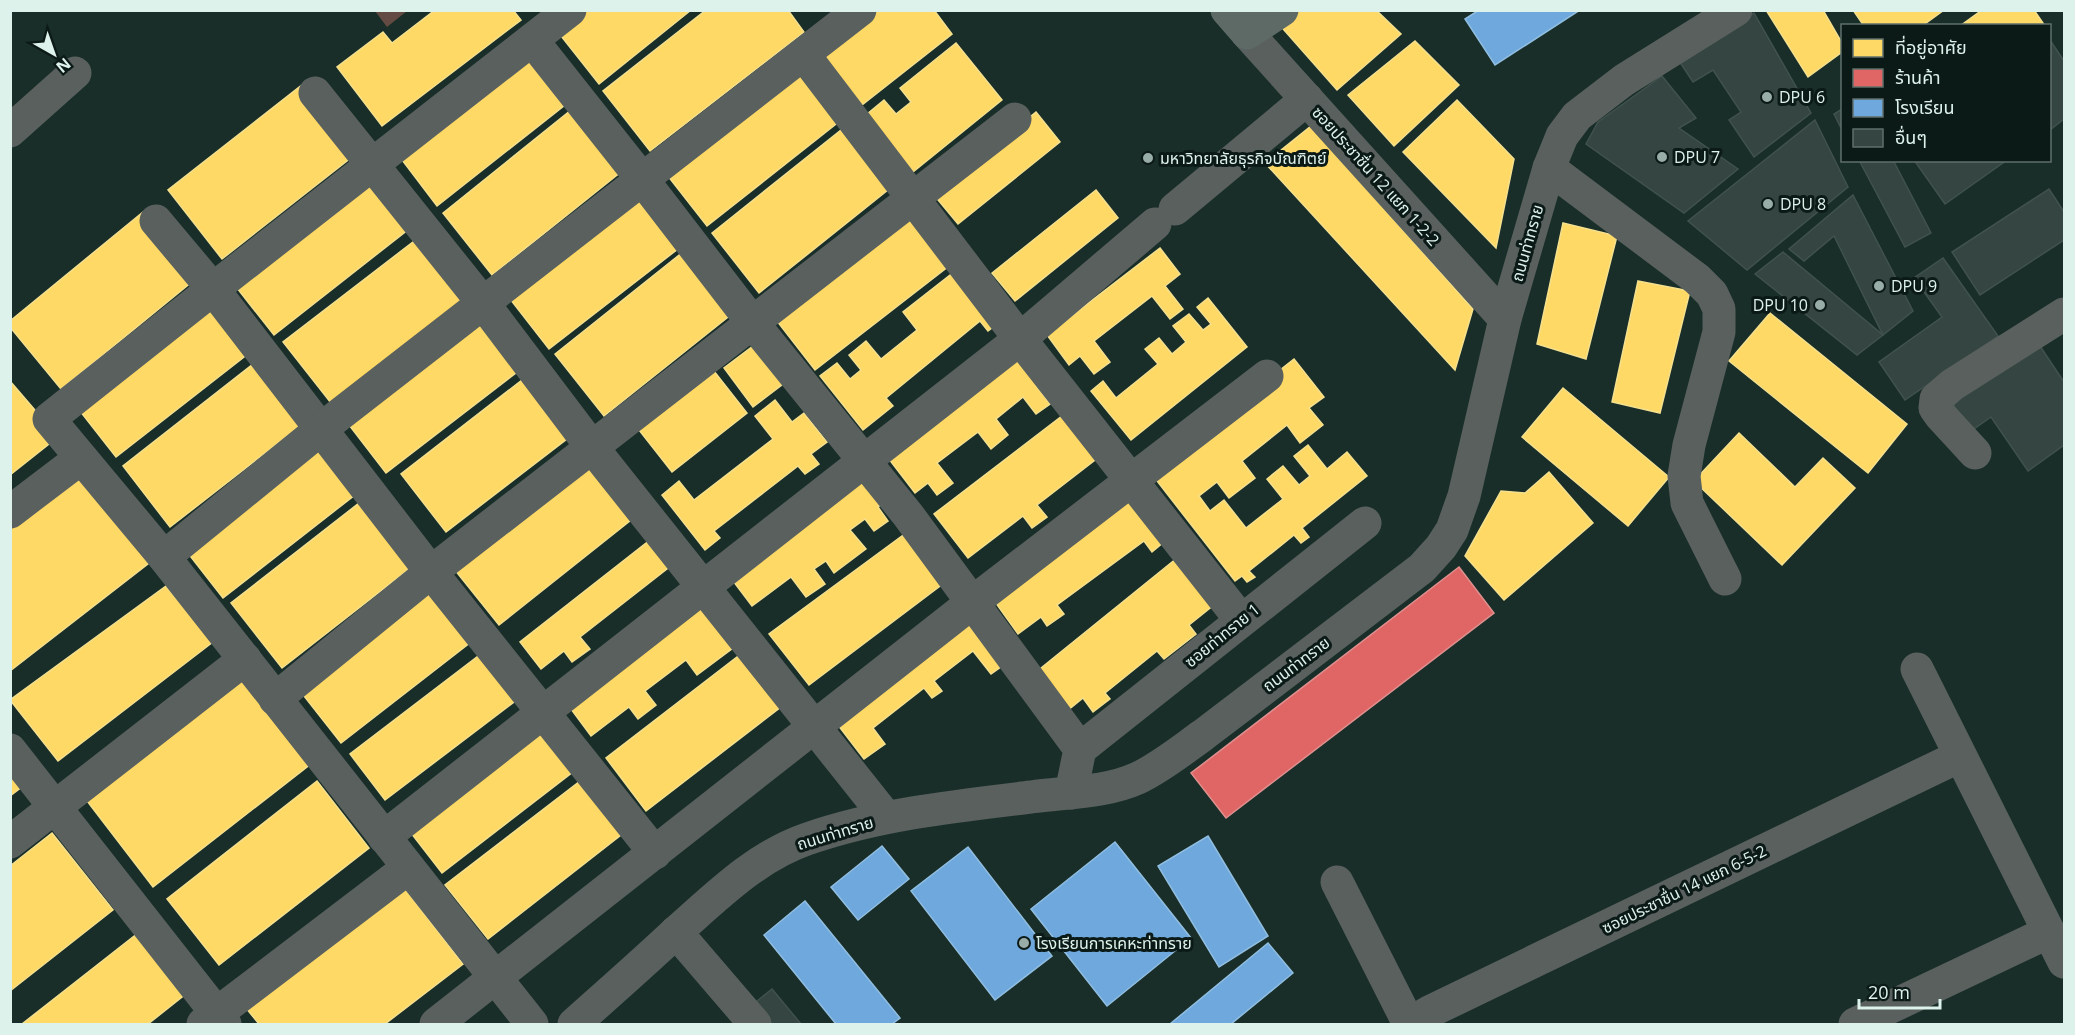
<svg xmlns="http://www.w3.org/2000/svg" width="2075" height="1035" viewBox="0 0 2075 1035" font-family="'Open Sans','Noto Sans Thai',sans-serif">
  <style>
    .green { fill: #634a43 }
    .homes { fill: #ffd966; stroke: #f5e08e; stroke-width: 1.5 }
    .shops { fill: #e06666; stroke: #df908e; stroke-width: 1.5 }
    .schools { fill: #6fa8dc; stroke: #90bee1; stroke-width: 1.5 }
    .building { fill: #354541; stroke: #41524e; stroke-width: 1.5 }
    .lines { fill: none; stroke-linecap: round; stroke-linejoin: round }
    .minor { stroke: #59605e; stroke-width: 33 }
    .major { stroke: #5e6a66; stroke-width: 33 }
    .poi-dot { fill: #99ada8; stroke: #0b1a16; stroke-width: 2 }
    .labels { text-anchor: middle; stroke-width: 6; stroke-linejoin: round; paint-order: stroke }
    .poi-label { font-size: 16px; fill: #def2ec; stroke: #0b1a16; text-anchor: start }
    .street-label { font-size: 16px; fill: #def2ec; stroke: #0b1a16 }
  </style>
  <rect width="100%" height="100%" fill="#192e29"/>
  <polygon class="green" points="375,11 407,11 387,27"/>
  <g class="homes">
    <polygon points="435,10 513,10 521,20 382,126 337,67 383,32 392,43"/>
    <polygon points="585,10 691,10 599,84 558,32"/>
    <polygon points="706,10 788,10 804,32 650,151 603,91"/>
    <polygon points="879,10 934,10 952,34 862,105 823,55"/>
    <polygon points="1292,10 1376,10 1401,34 1337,90 1276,21"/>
    <polygon points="1766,10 1823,10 1842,43 1842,52 1808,77"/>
    <polygon points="1853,10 1944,10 1922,26 1864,26"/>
    <polygon points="1982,10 2034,10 2045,26 1960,26"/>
    <polygon points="1415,41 1459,85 1394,146 1348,95"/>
    <polygon points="956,43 1002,100 913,172 867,114 884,100 896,114 911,102 900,88"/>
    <polygon points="532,52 570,101 437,206 399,156"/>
    <polygon points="800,71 840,121 707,226 668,176"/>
    <polygon points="303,84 357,153 222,259 168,190"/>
    <polygon points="1457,100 1514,159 1496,248 1403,152"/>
    <polygon points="576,106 626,168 492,275 443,213"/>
    <polygon points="1036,112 1060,142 958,224 934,195"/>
    <polygon points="846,126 893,186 759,293 712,233"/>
    <polygon points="1311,126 1473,309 1455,370 1265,163"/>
    <polygon points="374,174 414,225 274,335 233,283"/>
    <polygon points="1096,190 1118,218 1015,301 992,273"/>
    <polygon points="644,194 683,245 549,349 510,299"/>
    <polygon points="912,208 954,262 815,370 773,316"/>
    <polygon points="143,212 198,277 61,389 10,327 10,321"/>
    <polygon points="1563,223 1617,236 1586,359 1537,344"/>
    <polygon points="422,235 469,296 331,403 283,342"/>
    <polygon points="688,248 737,310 604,416 555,354"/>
    <polygon points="1160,248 1180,274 1165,286 1183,309 1170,319 1152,296 1094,341 1110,362 1094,374 1080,356 1069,365 1047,335"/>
    <polygon points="959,268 1001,321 988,331 980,321 886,398 893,406 863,430 820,376 837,363 850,379 861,370 849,355 866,341 881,359 917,330 903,312"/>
    <polygon points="1638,281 1690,291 1660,413 1612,402"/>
    <polygon points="1208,298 1247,347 1131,440 1091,391 1103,381 1116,398 1158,364 1145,349 1159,338 1172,354 1186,342 1173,326 1189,314 1203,330 1211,324 1197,307"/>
    <polygon points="210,302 249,353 116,457 76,406"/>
    <polygon points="1770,313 1907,424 1868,473 1729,361"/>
    <polygon points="488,318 525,366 386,473 349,425"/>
    <polygon points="753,346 783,384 753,407 724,368"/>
    <polygon points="1022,348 1047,379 1037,387 1050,404 1036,414 1023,397 996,419 1008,435 991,449 978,432 937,463 953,483 937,495 928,483 915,493 885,454"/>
    <polygon points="1294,359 1324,397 1309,408 1323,425 1300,443 1287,425 1242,461 1255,478 1229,498 1217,482 1199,496 1210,511 1224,500 1246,528 1283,499 1267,479 1283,466 1299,485 1310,476 1294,456 1308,445 1327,469 1347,452 1367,476 1302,528 1309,537 1301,543 1294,535 1249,571 1255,577 1247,582 1242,576 1235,581 1150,472"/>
    <polygon points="257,361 305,422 170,527 123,466"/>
    <polygon points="710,366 747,413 672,472 635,425"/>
    <polygon points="531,373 576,432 446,532 401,474"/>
    <polygon points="10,381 58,437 10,475"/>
    <polygon points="1563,388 1669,477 1628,526 1522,437"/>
    <polygon points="775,400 792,422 804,413 827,442 811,454 819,464 805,474 798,466 714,531 720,538 705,550 662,495 679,481 694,500 773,439 755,416"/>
    <polygon points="1071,409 1104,453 1037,505 1047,517 1032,528 1023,516 968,558 934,514"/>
    <polygon points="1739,433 1795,487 1823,458 1855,488 1782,565 1694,481"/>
    <polygon points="324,445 360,491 223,598 187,552"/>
    <polygon points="596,457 640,513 499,625 455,570"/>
    <polygon points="867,467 891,497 878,507 888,521 874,531 865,519 850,530 866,549 834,573 826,561 814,569 825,584 806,597 791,577 752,606 727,573"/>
    <polygon points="1549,472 1593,523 1504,600 1465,556 1501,491 1525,493"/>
    <polygon points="79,474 149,563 10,671 10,526"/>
    <polygon points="1130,492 1165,541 1152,552 1144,541 1057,605 1064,614 1047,626 1041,617 1018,634 990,595"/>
    <polygon points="368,496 419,561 282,668 231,603"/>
    <polygon points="910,530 944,583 809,685 769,634"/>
    <polygon points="655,536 676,562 580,637 590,649 572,662 564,651 541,669 520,642"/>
    <polygon points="1177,558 1214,605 1189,625 1196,634 1164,659 1157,651 1105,693 1110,699 1093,712 1083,698 1067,711 1036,672"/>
    <polygon points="435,585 476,638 341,743 300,691"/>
    <polygon points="166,586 213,642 58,761 10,700"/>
    <polygon points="701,598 737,645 697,675 686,660 645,691 656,705 638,719 629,707 591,736 565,701"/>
    <polygon points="975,611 1012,659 991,674 973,651 934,681 942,691 932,698 924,688 873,728 885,744 864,759 834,720"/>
    <polygon points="486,650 522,696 385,800 350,754"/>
    <polygon points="746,650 786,703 646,811 606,758"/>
    <polygon points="245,678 312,763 153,887 87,801"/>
    <polygon points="541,719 578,768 442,873 404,824"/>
    <polygon points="10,765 26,784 10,796"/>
    <polygon points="584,778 626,831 488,939 445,885"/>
    <polygon points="317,781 369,848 219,965 167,899"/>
    <polygon points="52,833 113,910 10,991 10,866"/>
    <polygon points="403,886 463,964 385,1024 259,1024 246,1008"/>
    <polygon points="138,933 186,994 148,1024 22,1024"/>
  </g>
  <polygon class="shops" points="1459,567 1494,613 1226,818 1191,773"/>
  <g class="schools">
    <polygon points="1479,10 1580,10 1495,65 1465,19"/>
    <polygon points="1208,836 1268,936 1219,967 1158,866"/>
    <polygon points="1115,842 1191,938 1107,1006 1031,909"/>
    <polygon points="882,846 909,879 858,920 831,887"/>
    <polygon points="968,847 1052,956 995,1000 911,891"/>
    <polygon points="805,901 900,1018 892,1024 836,1024 764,935"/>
    <polygon points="1268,943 1293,973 1231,1024 1170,1024"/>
  </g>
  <g class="building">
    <polygon points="1754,13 1811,113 1754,157 1729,120 1741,112 1713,70 1693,82 1679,61"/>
    <polygon points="2050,40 2064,61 2064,119 2050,130"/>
    <polygon points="1662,76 1696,118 1679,128 1738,169 1684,213 1586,144 1598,122"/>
    <polygon points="1842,109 1842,130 1834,114"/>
    <polygon points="1815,120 1848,187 1747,270 1688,221"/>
    <polygon points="1859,160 1893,160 1931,233 1905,247"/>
    <polygon points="1914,160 2007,160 1945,204"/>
    <polygon points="2049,189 2064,212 2064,240 1980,295 1952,252"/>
    <polygon points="1853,195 1913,311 1883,335 1834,236 1804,261 1789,249"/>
    <polygon points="1783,252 1883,335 1857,355 1755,274"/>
    <polygon points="1943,258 1998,336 1905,400 1879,362 1942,317 1914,278"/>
    <polygon points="2038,343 2064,382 2064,445 2028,471 1991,417 1971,431 1952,403"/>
    <polygon points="772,989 801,1024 768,1024 752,1005"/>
  </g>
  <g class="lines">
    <g class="minor">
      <polyline points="1247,33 1505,319"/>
      <polyline points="532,40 642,179 752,322 908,515 1080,749 1071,793"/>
      <polyline points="804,55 1020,339 1241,620"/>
      <polyline points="315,93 483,303 591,446 886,817"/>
      <polyline points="10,131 75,73"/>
      <polyline points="1549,168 1697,279 1712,294 1719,309 1719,332 1689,445 1684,476 1687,503 1725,579"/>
      <polyline points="1175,209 1307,99"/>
      <polyline points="156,221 213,289 431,572 655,853"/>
      <polyline points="1975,453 1940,415 1935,408 1936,399 1952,385 2064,314"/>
      <polyline points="10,512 81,458"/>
      <polyline points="164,557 321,429 860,10"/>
      <polyline points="1917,669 2064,962"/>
      <polyline points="275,699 431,572 1015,119"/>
      <polyline points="1080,749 1365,523"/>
      <polyline points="10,750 225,1024"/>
      <polyline points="384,837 1020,339 1155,224"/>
      <polyline points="10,842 245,659"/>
      <polyline points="1337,882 1409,1024"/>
      <polyline points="676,932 755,1024"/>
      <polyline points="203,1024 408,868"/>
      <polyline points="436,1024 973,602 1267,376"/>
      <polyline points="532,1024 164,557 49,419 213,289 570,10"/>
      <path d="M574 1024C608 994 642 964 675 933 716 897 755 857 807 839 879 814 956 806 1031 797 1066 792 1105 793 1138 778 1161 767 1182 750 1203 735L1422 568 1441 547 1452 530 1464 496 1505 319 1549 168 1562 136 1577 116 1624 80 1736 10"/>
      <polyline points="1409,1024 1431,1011 1960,756"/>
      <polyline points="1855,1024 2049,932"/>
    </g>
    <polyline class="major" points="1227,10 1247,33 1282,10"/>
  </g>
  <g class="poi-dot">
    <circle cx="1767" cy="97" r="6"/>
    <circle cx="1662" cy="157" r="6"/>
    <circle cx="1148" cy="158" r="6"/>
    <circle cx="1768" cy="204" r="6"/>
    <circle cx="1879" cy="286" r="6"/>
    <circle cx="1820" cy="305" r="6"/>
    <circle cx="1024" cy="943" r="6"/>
  </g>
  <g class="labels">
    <g class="poi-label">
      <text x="1779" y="103">DPU 6</text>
      <text x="1674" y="163">DPU 7</text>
      <text x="1160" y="164">มหาวิทยาลัยธุรกิจบัณฑิตย์</text>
      <text x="1780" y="210">DPU 8</text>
      <text x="1891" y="292">DPU 9</text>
      <text x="1808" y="311" text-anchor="end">DPU 10</text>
      <text x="1036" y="949">โรงเรียนการเคหะท่าทราย</text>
    </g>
    <g class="street-label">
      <text transform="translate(1376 176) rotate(48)" y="6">ซอยประชาชื่น 12 แยก 1-2-2</text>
      <text transform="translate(1527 243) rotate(-74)" y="6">ถนนท่าทราย</text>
      <text transform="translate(1222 635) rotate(-39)" y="6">ซอยท่าทราย 1</text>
      <text transform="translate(1296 664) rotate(-37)" y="6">ถนนท่าทราย</text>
      <text transform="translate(835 833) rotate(-17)" y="6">ถนนท่าทราย</text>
      <text transform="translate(1684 889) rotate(-26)" y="6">ซอยประชาชื่น 14 แยก 6-5-2</text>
    </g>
  </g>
  <rect width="2075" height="1035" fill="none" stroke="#def2ec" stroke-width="24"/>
  <rect x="1841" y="24" width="210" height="138" fill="#0b1a16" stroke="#5f706c" stroke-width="1.5"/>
  <rect x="1853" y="39" width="30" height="18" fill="#ffd966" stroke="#5f706c" stroke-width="1.5"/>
  <text x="1895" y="54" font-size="18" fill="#def2ec">ที่อยู่อาศัย</text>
  <rect x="1853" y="69" width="30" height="18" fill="#e06666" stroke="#5f706c" stroke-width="1.5"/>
  <text x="1895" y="84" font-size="18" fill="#def2ec">ร้านค้า</text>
  <rect x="1853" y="99" width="30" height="18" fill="#6fa8dc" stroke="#5f706c" stroke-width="1.5"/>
  <text x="1895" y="114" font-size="18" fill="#def2ec">โรงเรียน</text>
  <rect x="1853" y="129" width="30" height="18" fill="#354541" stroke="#5f706c" stroke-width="1.5"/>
  <text x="1895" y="144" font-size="18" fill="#def2ec">อื่นๆ</text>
  <g transform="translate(54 54) rotate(140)" stroke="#0b1a16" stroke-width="4.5" paint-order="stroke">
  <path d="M0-4.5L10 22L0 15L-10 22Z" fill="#def2ec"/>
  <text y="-9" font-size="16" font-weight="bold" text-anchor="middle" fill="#def2ec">N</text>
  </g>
  <path d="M1859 999v9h81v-9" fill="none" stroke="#def2ec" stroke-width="3"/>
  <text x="1868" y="999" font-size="18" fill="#def2ec" stroke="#0b1a16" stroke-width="4.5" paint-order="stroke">20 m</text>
</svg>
